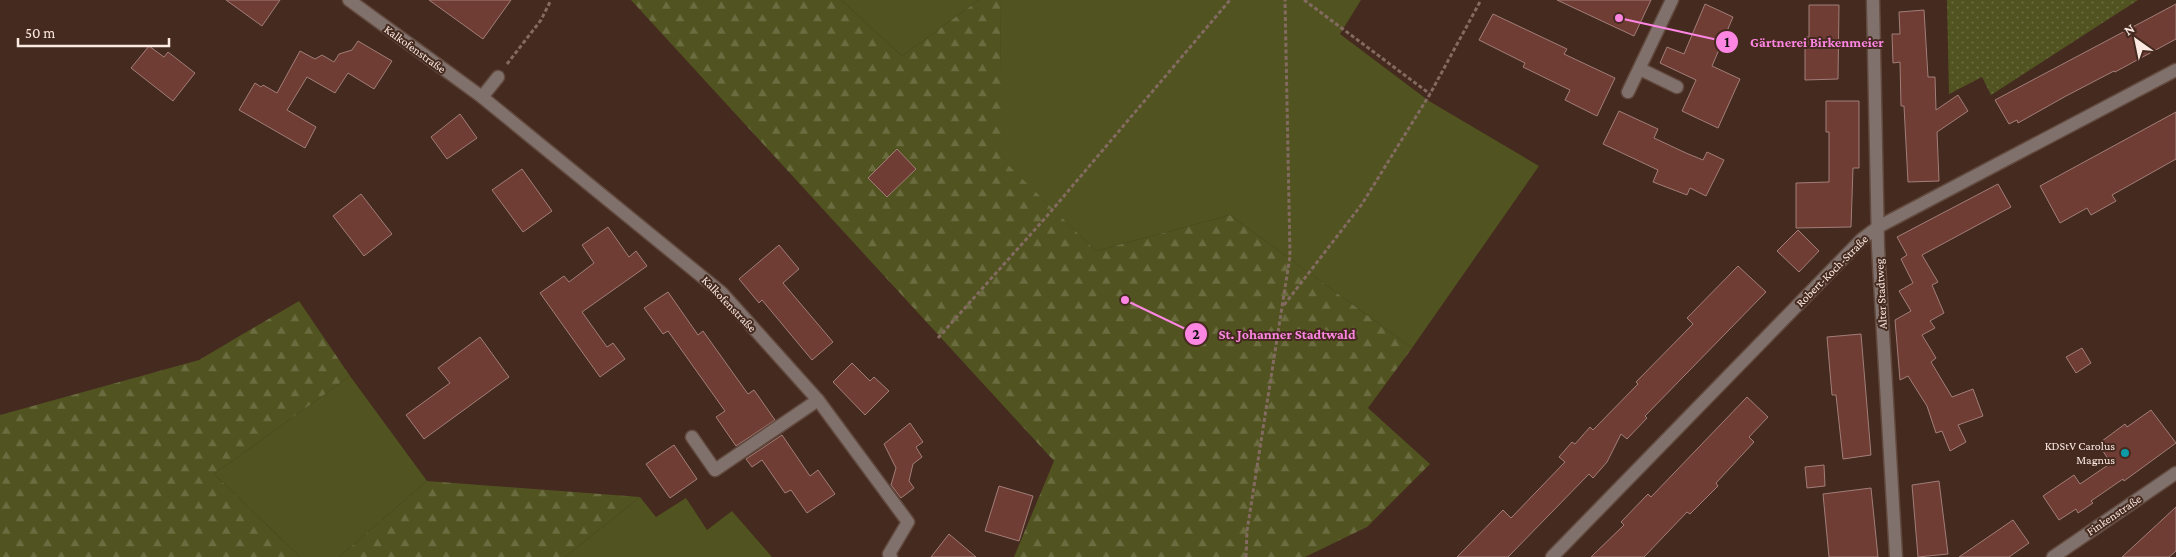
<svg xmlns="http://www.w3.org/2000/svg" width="2176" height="557" viewBox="0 0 2176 557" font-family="'Crimson Pro',serif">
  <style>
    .grass { fill: #515320 }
    .forest { fill: url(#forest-firs) }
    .garden { fill: url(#garden-dots) }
    .building { fill: #703d35; stroke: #a17e78 }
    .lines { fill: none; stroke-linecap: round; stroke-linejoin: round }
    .minor-casing { stroke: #62493e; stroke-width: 15 }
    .path { stroke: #836b61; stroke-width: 3; stroke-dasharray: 4 2.5; stroke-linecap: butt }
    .minor { stroke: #80716c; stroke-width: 12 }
    .culture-dot { fill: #0f9aa8; stroke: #452a1f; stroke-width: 2 }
    .labels { text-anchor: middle; stroke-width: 4; stroke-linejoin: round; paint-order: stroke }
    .street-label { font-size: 12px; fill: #fbe9e2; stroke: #452a1f }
    .poi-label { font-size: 12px; fill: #fbe9e2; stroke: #452a1f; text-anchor: end }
    .leader { fill: none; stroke: #fd86e2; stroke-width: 2 }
    .callout-dot { fill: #fd86e2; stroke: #452a1f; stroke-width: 2 }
    .mark-label { font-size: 15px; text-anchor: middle; font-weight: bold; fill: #111 }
    .callout-label { font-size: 14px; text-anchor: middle; font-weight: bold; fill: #fd86e2; stroke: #452a1f; stroke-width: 4; stroke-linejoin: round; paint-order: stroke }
  </style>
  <defs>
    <pattern id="forest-firs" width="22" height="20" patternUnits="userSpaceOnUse" patternTransform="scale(1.25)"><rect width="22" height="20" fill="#515320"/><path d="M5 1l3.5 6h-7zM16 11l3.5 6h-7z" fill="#6b6c40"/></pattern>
    <pattern id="garden-dots" width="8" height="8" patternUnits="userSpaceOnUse" patternTransform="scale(1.25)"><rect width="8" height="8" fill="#515320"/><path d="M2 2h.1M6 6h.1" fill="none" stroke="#6b6c40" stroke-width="1.8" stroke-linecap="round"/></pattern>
  </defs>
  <rect width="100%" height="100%" fill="#452a1f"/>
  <g class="grass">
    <polygon points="841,0 979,0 902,56"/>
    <polygon points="1000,0 1361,0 1340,34 1429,101 1539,166 1412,348 1230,215 1096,251 1001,159"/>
    <polygon points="350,376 427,481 339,557 300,557 214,474"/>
    <polygon points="640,497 656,517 686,498 707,530 732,511 772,557 565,557"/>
  </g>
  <g class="forest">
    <polygon points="631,0 841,0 902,56 979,0 1000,0 1002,159 1096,251 1230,215 1412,348 1368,408 1430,464 1367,527 1305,557 1014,557 1054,461"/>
    <polygon points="299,301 350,376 214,474 300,557 0,557 0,415 199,360"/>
    <polygon points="427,481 640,497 565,557 339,557"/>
  </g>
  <polygon class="garden" points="1947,0 2138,0 1991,95 1982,77 1949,94"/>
  <g class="building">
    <polygon points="226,0 280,0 262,26"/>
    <polygon points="429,0 511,0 483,39"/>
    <polygon points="1557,0 1651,0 1634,36"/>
    <polygon points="1705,4 1733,17 1712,66 1740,79 1718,128 1682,111 1696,80 1660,63 1667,47 1684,54"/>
    <polygon points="2176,4 2176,39 2115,72 2114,71 2066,96 2018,123 2017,120 2009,124 1995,100"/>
    <polygon points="1809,5 1839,5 1838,79 1805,80 1805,37 1809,37"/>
    <polygon points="1924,10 1928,77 1935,77 1936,110 1958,95 1968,111 1937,132 1939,181 1908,182 1904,106 1901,106 1900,62 1893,63 1892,34 1900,34 1899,12"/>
    <polygon points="1493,14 1567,49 1564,54 1615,78 1597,116 1565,100 1570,90 1523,67 1525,63 1479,40"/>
    <polygon points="358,41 392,61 374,89 348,73 335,93 307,77 287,110 316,127 305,148 239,110 255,83 261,87 263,85 277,93 300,51 315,59 322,55 334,62 339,54 352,50"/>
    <polygon points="149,46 164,57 168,52 195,73 173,101 131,68"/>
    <polygon points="1826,101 1859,101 1859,168 1853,168 1851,227 1796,228 1796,183 1829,182 1829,132 1826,132"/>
    <polygon points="1619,111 1658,129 1654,138 1686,153 1703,160 1707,152 1724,160 1706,196 1690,188 1687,195 1653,182 1658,170 1603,144"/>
    <polygon points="2176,112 2176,159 2112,195 2116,201 2091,215 2087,208 2060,223 2040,186"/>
    <polygon points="460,114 477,138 447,159 431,137"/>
    <polygon points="897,149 916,169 887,197 868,178"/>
    <polygon points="522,169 552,211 523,232 492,190"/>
    <polygon points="1998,184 2011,207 1922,255 1938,282 1932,285 1944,313 1930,321 1935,328 1922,335 1936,358 1931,362 1952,397 1973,389 1983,416 1958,425 1966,442 1950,451 1942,431 1936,433 1927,406 1908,376 1900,380 1895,320 1911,311 1899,291 1913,283 1901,259 1907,255 1897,237"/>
    <polygon points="361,194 392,234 364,256 333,216"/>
    <polygon points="608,227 629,257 636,251 647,266 582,312 607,347 613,343 625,359 600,377 540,293 564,276 569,282 594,263 582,245"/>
    <polygon points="1798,230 1819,251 1799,272 1777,251"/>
    <polygon points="779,245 799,269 783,283 833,342 812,360 762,300 759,303 739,279"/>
    <polygon points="1738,266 1766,292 1645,416 1647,418 1627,439 1621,434 1607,462 1593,478 1589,474 1508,557 1457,557 1503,510 1511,518 1565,462 1559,457 1572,442 1575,444 1590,427 1593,430 1638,384 1636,382 1693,324 1687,318"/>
    <polygon points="668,292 698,335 703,331 748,394 754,390 775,420 736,446 716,417 725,411 668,331 663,334 644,308"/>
    <polygon points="1861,334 1871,455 1843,459 1836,395 1832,395 1827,337"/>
    <polygon points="480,337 509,377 424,439 406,415 450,383 438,368"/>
    <polygon points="2082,348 2091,363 2076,373 2066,357"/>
    <polygon points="852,363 870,381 874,377 889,391 865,415 833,382"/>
    <polygon points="1747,397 1768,417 1749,437 1754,442 1716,483 1718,486 1690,514 1687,512 1644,557 1591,557 1624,525 1621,522 1648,494 1651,497"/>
    <polygon points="2151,410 2176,443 2124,481 2123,479 2091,501 2093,503 2078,513 2076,509 2059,520 2043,496 2074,475 2080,484 2111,463 2098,444 2125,424 2127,427"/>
    <polygon points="910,423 923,442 916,447 922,457 913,464 909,481 914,488 901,498 891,485 896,468 884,444"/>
    <polygon points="782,435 810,476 818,470 835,494 807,513 791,490 785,493 762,460 752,467 746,459"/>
    <polygon points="674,445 697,479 670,498 646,464"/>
    <polygon points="1824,465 1825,486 1807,488 1805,467"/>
    <polygon points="1939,481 1948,554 1918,557 1912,485"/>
    <polygon points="999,486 1033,496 1019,541 985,531"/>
    <polygon points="1871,488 1878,557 1829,557 1823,494"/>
    <polygon points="2176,507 2176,551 2169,557 2122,557"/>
    <polygon points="2013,520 2029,543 2009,557 1959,557"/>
    <polygon points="949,534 976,557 931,557"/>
  </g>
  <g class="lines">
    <defs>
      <g id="minor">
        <polyline points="349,0 482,97 722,293 818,400 908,522 889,554 891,557"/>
        <polyline points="1873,0 1878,247 1896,557"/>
        <polyline points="1640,69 1677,87"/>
        <polyline points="1628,92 1672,0"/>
        <polyline points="482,97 498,77"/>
        <polyline points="692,437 715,470 818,400"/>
        <polyline points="1552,557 1862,239 1878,227 2176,70"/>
        <polyline points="2053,557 2176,473"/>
      </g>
    </defs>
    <use href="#minor" class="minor-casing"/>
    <g class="path">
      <polyline points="1304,0 1430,94"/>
      <polyline points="507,64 541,20 551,0"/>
      <polyline points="1284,305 1362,204 1430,94 1481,0"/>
      <polyline points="938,338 1047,216 1230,0"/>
      <polyline points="1246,557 1247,531 1290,256 1285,0"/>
    </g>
    <use href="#minor" class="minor"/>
  </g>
  <circle class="culture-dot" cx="2125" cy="453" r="5"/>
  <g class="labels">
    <g class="street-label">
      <text transform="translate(415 49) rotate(36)" y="4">Kalkofenstraße</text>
      <text transform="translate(1832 271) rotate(-45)" y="4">Robert-Koch-Straße</text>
      <text transform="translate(1881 294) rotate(-93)" y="4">Alter Stadtweg</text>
      <text transform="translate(729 304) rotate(46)" y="4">Kalkofenstraße</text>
      <text transform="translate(2114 515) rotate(-34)" y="4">Finkenstraße</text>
    </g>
    <g class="poi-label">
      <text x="2115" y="450">KDStV Carolus<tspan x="2115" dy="14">Magnus</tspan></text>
    </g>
  </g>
  <path class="leader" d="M1619 18L1727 42M1125 300L1196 334"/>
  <g class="callout-dot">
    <circle cx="1619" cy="18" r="5"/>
    <circle cx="1125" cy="300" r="5"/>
    <circle cx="1727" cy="42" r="12"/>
    <circle cx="1196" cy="334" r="12"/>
  </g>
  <g class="mark-label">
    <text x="1727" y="47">1</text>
    <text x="1196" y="339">2</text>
  </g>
  <g class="callout-label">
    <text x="1817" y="47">Gärtnerei Birkenmeier</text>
    <text x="1287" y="339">St. Johanner Stadtwald</text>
  </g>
  <g transform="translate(2136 40) rotate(327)" stroke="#452a1f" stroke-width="4" paint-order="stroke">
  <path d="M0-4L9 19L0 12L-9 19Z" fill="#fbe9e2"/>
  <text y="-8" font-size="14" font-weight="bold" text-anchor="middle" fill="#fbe9e2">N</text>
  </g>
  <path d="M18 38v8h151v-8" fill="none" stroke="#fbe9e2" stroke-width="2.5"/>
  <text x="25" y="38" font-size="15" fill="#fbe9e2" stroke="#452a1f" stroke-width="4" paint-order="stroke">50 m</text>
</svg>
